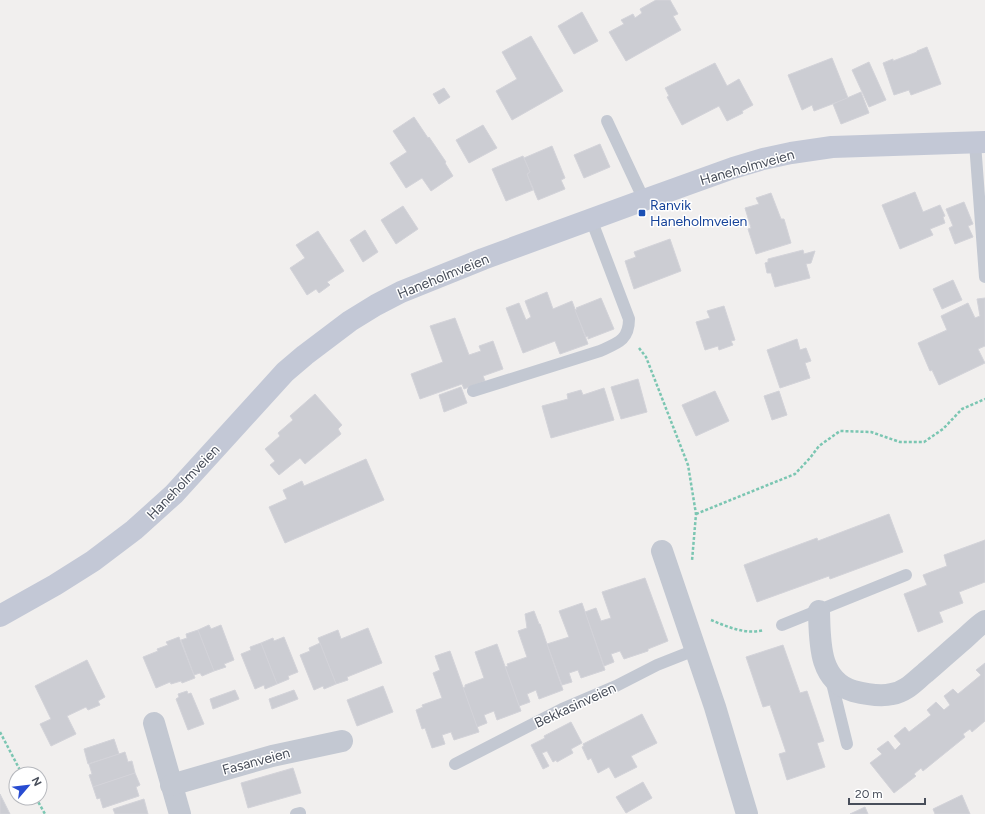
<svg xmlns="http://www.w3.org/2000/svg" width="985" height="814" viewBox="0 0 985 814" font-family="Figtree,sans-serif">
  <style>
    .building { fill: #cccdd3; stroke: #d3d3d9 }
    .lines { fill: none; stroke-linecap: round; stroke-linejoin: round }
    .path { stroke: #7bc6b2; stroke-width: 2.5; stroke-dasharray: 3 2; stroke-linecap: butt }
    .service { stroke: #c3c8d2; stroke-width: 12 }
    .minor { stroke: #c3c8d2; stroke-width: 22 }
    .secondary { stroke: #c3c8d6; stroke-width: 22 }
    .transit-dot { fill: #1a4fb4; stroke: #fff; stroke-width: 1.5 }
    .labels { text-anchor: middle; stroke-width: 3; stroke-linejoin: round; paint-order: stroke }
    .street-label { font-size: 14px; fill: #484e5a; stroke: #fff }
    .transit-label { font-size: 14px; fill: #164399; stroke: #fff; text-anchor: start }
  </style>
  <rect width="100%" height="100%" fill="#f1efee"/>
  <g class="building">
    <polygon points="656,0 670,0 678,14 673,16 681,30 626,61 609,32 624,24 621,20 633,14 635,18 642,13 640,9"/>
    <polygon points="582,12 598,41 574,54 558,26"/>
    <polygon points="531,36 563,91 512,120 496,91 517,79 502,52"/>
    <polygon points="927,47 941,84 911,95 909,90 894,95 883,63 893,59 893,61 917,52 917,51"/>
    <polygon points="832,58 848,98 814,111 812,105 802,110 788,75"/>
    <polygon points="869,62 886,100 869,107 852,70"/>
    <polygon points="715,63 727,86 739,79 753,105 742,111 743,113 727,121 719,106 682,125 667,97 669,96 665,88"/>
    <polygon points="444,88 450,97 439,104 433,94"/>
    <polygon points="861,92 869,113 841,124 833,104"/>
    <polygon points="414,117 428,138 429,137 446,162 445,163 453,176 431,191 422,178 406,188 390,163 407,152 393,131"/>
    <polygon points="483,125 497,148 469,163 456,140"/>
    <polygon points="600,144 610,167 584,178 574,155"/>
    <polygon points="552,146 565,178 561,180 565,189 538,200 527,174 530,172 524,158"/>
    <polygon points="523,156 530,172 527,174 533,190 506,201 492,169"/>
    <polygon points="915,192 923,212 940,205 945,216 943,217 945,223 930,229 933,235 900,249 882,205"/>
    <polygon points="771,193 781,219 784,219 791,243 756,254 748,229 751,228 745,208 759,204 756,198"/>
    <polygon points="964,202 973,224 968,226 973,237 955,244 949,228 953,226 946,209"/>
    <polygon points="403,206 418,229 396,244 381,220"/>
    <polygon points="365,230 378,252 363,262 350,240"/>
    <polygon points="318,231 344,271 327,282 330,285 319,293 316,289 307,295 290,268 305,258 296,245"/>
    <polygon points="670,239 681,271 634,289 625,261 636,257 634,252"/>
    <polygon points="803,250 804,254 815,251 811,263 806,264 810,278 775,287 771,273 767,273 765,263 768,262 768,259"/>
    <polygon points="953,280 962,300 942,309 933,289"/>
    <polygon points="547,292 553,309 572,301 588,344 560,354 555,341 523,353 506,308 519,303 526,320 531,317 525,301"/>
    <polygon points="601,298 614,329 588,339 588,336 586,337 575,310 577,309 576,308"/>
    <polygon points="985,298 985,346 978,349 985,363 939,385 932,370 930,371 918,343 947,330 941,316 968,303 975,318 980,316 977,299"/>
    <polygon points="724,306 735,340 731,341 733,345 719,350 718,346 705,350 696,322 710,318 707,311"/>
    <polygon points="455,318 469,355 481,351 479,346 493,341 503,369 483,376 485,381 464,389 462,384 420,399 411,374 443,362 430,326"/>
    <polygon points="797,339 800,350 806,348 811,361 805,363 810,378 780,388 767,350"/>
    <polygon points="638,379 647,412 621,419 611,387"/>
    <polygon points="461,387 467,403 444,412 439,395"/>
    <polygon points="604,388 614,420 551,438 542,406 568,399 567,394 581,390 583,395"/>
    <polygon points="715,391 729,421 696,436 682,405"/>
    <polygon points="779,391 787,415 772,420 764,396"/>
    <polygon points="315,394 342,425 338,429 341,434 305,464 300,458 279,475 270,465 275,461 265,449 280,436 278,433 293,420 290,416"/>
    <polygon points="366,459 384,500 285,543 269,507 287,499 283,490 302,481 304,486"/>
    <polygon points="889,514 903,552 830,579 829,576 757,602 744,565 817,538 818,541"/>
    <polygon points="985,540 985,582 959,592 963,603 939,612 943,622 918,632 904,594 927,585 923,575 947,566 944,555"/>
    <polygon points="645,578 668,641 648,649 648,651 624,659 620,651 611,654 614,662 604,666 585,612 596,608 601,621 611,618 602,592"/>
    <polygon points="582,603 605,670 581,678 578,670 569,673 572,682 562,685 547,644 569,637 559,611"/>
    <polygon points="534,611 539,624 540,624 563,690 539,699 536,690 527,694 530,702 519,706 505,667 508,666 507,664 527,657 518,631 527,628 525,614"/>
    <polygon points="209,625 211,629 221,625 234,660 224,664 226,667 214,671 198,630"/>
    <polygon points="368,628 382,663 347,677 348,680 336,684 318,638 338,630 341,639"/>
    <polygon points="198,630 214,671 202,676 200,673 194,675 181,640 187,638 186,634"/>
    <polygon points="179,637 195,678 182,683 181,681 171,684 170,682 156,688 143,657 158,651 157,649 168,645 166,642"/>
    <polygon points="284,637 298,672 288,676 289,679 277,684 261,643 273,638 274,641"/>
    <polygon points="261,643 277,684 265,689 264,685 255,689 241,654 251,650 250,647"/>
    <polygon points="320,643 336,684 324,689 323,686 314,690 300,655 310,651 309,648"/>
    <polygon points="497,644 521,711 497,720 494,711 484,715 487,723 477,727 463,688 465,687 465,685 484,678 475,652"/>
    <polygon points="783,645 800,693 807,691 824,741 817,743 825,767 787,780 779,754 786,752 770,705 763,707 746,657"/>
    <polygon points="450,651 479,732 454,740 451,732 442,735 445,744 432,748 425,728 422,729 416,710 423,707 422,705 442,698 433,673 440,670 435,656"/>
    <polygon points="87,660 105,697 98,701 100,705 88,710 86,707 67,716 76,734 51,746 40,724 51,719 35,686"/>
    <polygon points="985,663 985,721 972,732 970,729 963,734 965,737 923,771 921,768 914,774 916,776 894,793 870,763 882,754 877,749 888,741 895,750 901,744 894,736 905,727 909,732 931,715 927,710 936,702 944,710 950,705 944,696 953,689 958,694 981,675 976,670"/>
    <polygon points="383,686 393,712 357,726 347,700"/>
    <polygon points="235,690 239,699 213,709 210,699"/>
    <polygon points="294,690 298,699 272,709 269,699"/>
    <polygon points="187,691 188,694 191,693 204,724 188,730 176,699 179,697 178,694"/>
    <polygon points="642,714 657,743 631,756 637,767 615,778 609,767 598,773 591,758 588,760 582,747 584,746 583,744"/>
    <polygon points="571,722 582,743 571,749 573,753 557,762 556,760 553,762 547,751 542,753 549,766 543,769 531,745 545,738 544,736"/>
    <polygon points="114,739 119,754 88,764 84,749"/>
    <polygon points="125,752 128,762 132,761 135,773 93,787 89,775 92,774 89,764"/>
    <polygon points="293,768 301,793 248,808 241,783"/>
    <polygon points="135,773 140,785 136,787 139,796 103,808 100,798 97,799 93,787"/>
    <polygon points="643,782 652,798 626,813 616,797"/>
    <polygon points="0,794 10,814 0,814"/>
    <polygon points="962,795 970,814 935,814 933,809"/>
    <polygon points="144,799 148,814 115,814 113,809"/>
    <polygon points="865,807 868,814 850,814"/>
  </g>
  <g class="lines">
    <g class="path">
      <polyline points="639,348 646,357 688,465 696,514 692,561"/>
      <polyline points="696,514 795,474 810,458 819,446 840,431 871,432 900,442 924,442 943,429 962,409 985,399"/>
      <path d="M711 620C728 627 746 635 764 630"/>
      <polyline points="0,732 22,774"/>
      <polyline points="36,798 45,814"/>
    </g>
    <g class="service">
      <polyline points="607,121 644,200"/>
      <polyline points="975,143 985,277"/>
      <path d="M473 391 600 351C618 343 629 340 629 319L591 219"/>
      <polyline points="782,625 906,575"/>
      <polyline points="831,679 847,744"/>
      <polyline points="455,764 562,709 616,686 657,665 695,650"/>
      <polyline points="296,814 300,813"/>
    </g>
    <g class="minor">
      <polyline points="662,551 715,707 747,814"/>
      <path d="M819 611C820 641 818 680 853 691 865 694 880 697 892 694 906 692 915 681 925 673 938 662 951 650 964 639 971 633 977 626 985 621"/>
      <polyline points="154,723 180,814"/>
      <polyline points="171,785 272,756 342,741"/>
    </g>
    <polyline class="secondary" points="0,616 55,585 93,561 134,530 174,494 285,372 305,355 350,321 376,305 401,292 483,259 644,200 733,168 763,159 791,153 832,147 985,142"/>
  </g>
  <rect class="transit-dot" x="638" y="209" width="8" height="8" rx="2"/>
  <g class="labels">
    <g class="street-label">
      <text transform="translate(747 167) rotate(-16)" y="5">Haneholmveien</text>
      <text transform="translate(443 276) rotate(-22)" y="5">Haneholmveien</text>
      <text transform="translate(183 482) rotate(-46)" y="5">Haneholmveien</text>
      <text transform="translate(575 705) rotate(-25)" y="5">Bekkasinveien</text>
      <text transform="translate(256 761) rotate(-15)" y="5">Fasanveien</text>
    </g>
    <g class="transit-label">
      <text x="650" y="210">Ranvik<tspan x="650" dy="16">Haneholmveien</tspan></text>
    </g>
  </g>
  <g transform="translate(28 786) rotate(62)"><circle r="19" fill="#ffffff" stroke="#b6b8bd"/>
  <path d="M0-3L7 15L0 10L-7 15Z" fill="#284cd1"/>
  <text y="-6" font-size="11" font-weight="bold" text-anchor="middle" fill="#484e5a">N</text>
  </g>
  <path d="M849 798v6h76v-6" fill="none" stroke="#484e5a" stroke-width="2"/>
  <text x="855" y="798" font-size="12" fill="#484e5a" stroke="#ffffff" stroke-width="3" paint-order="stroke">20 m</text>
</svg>
